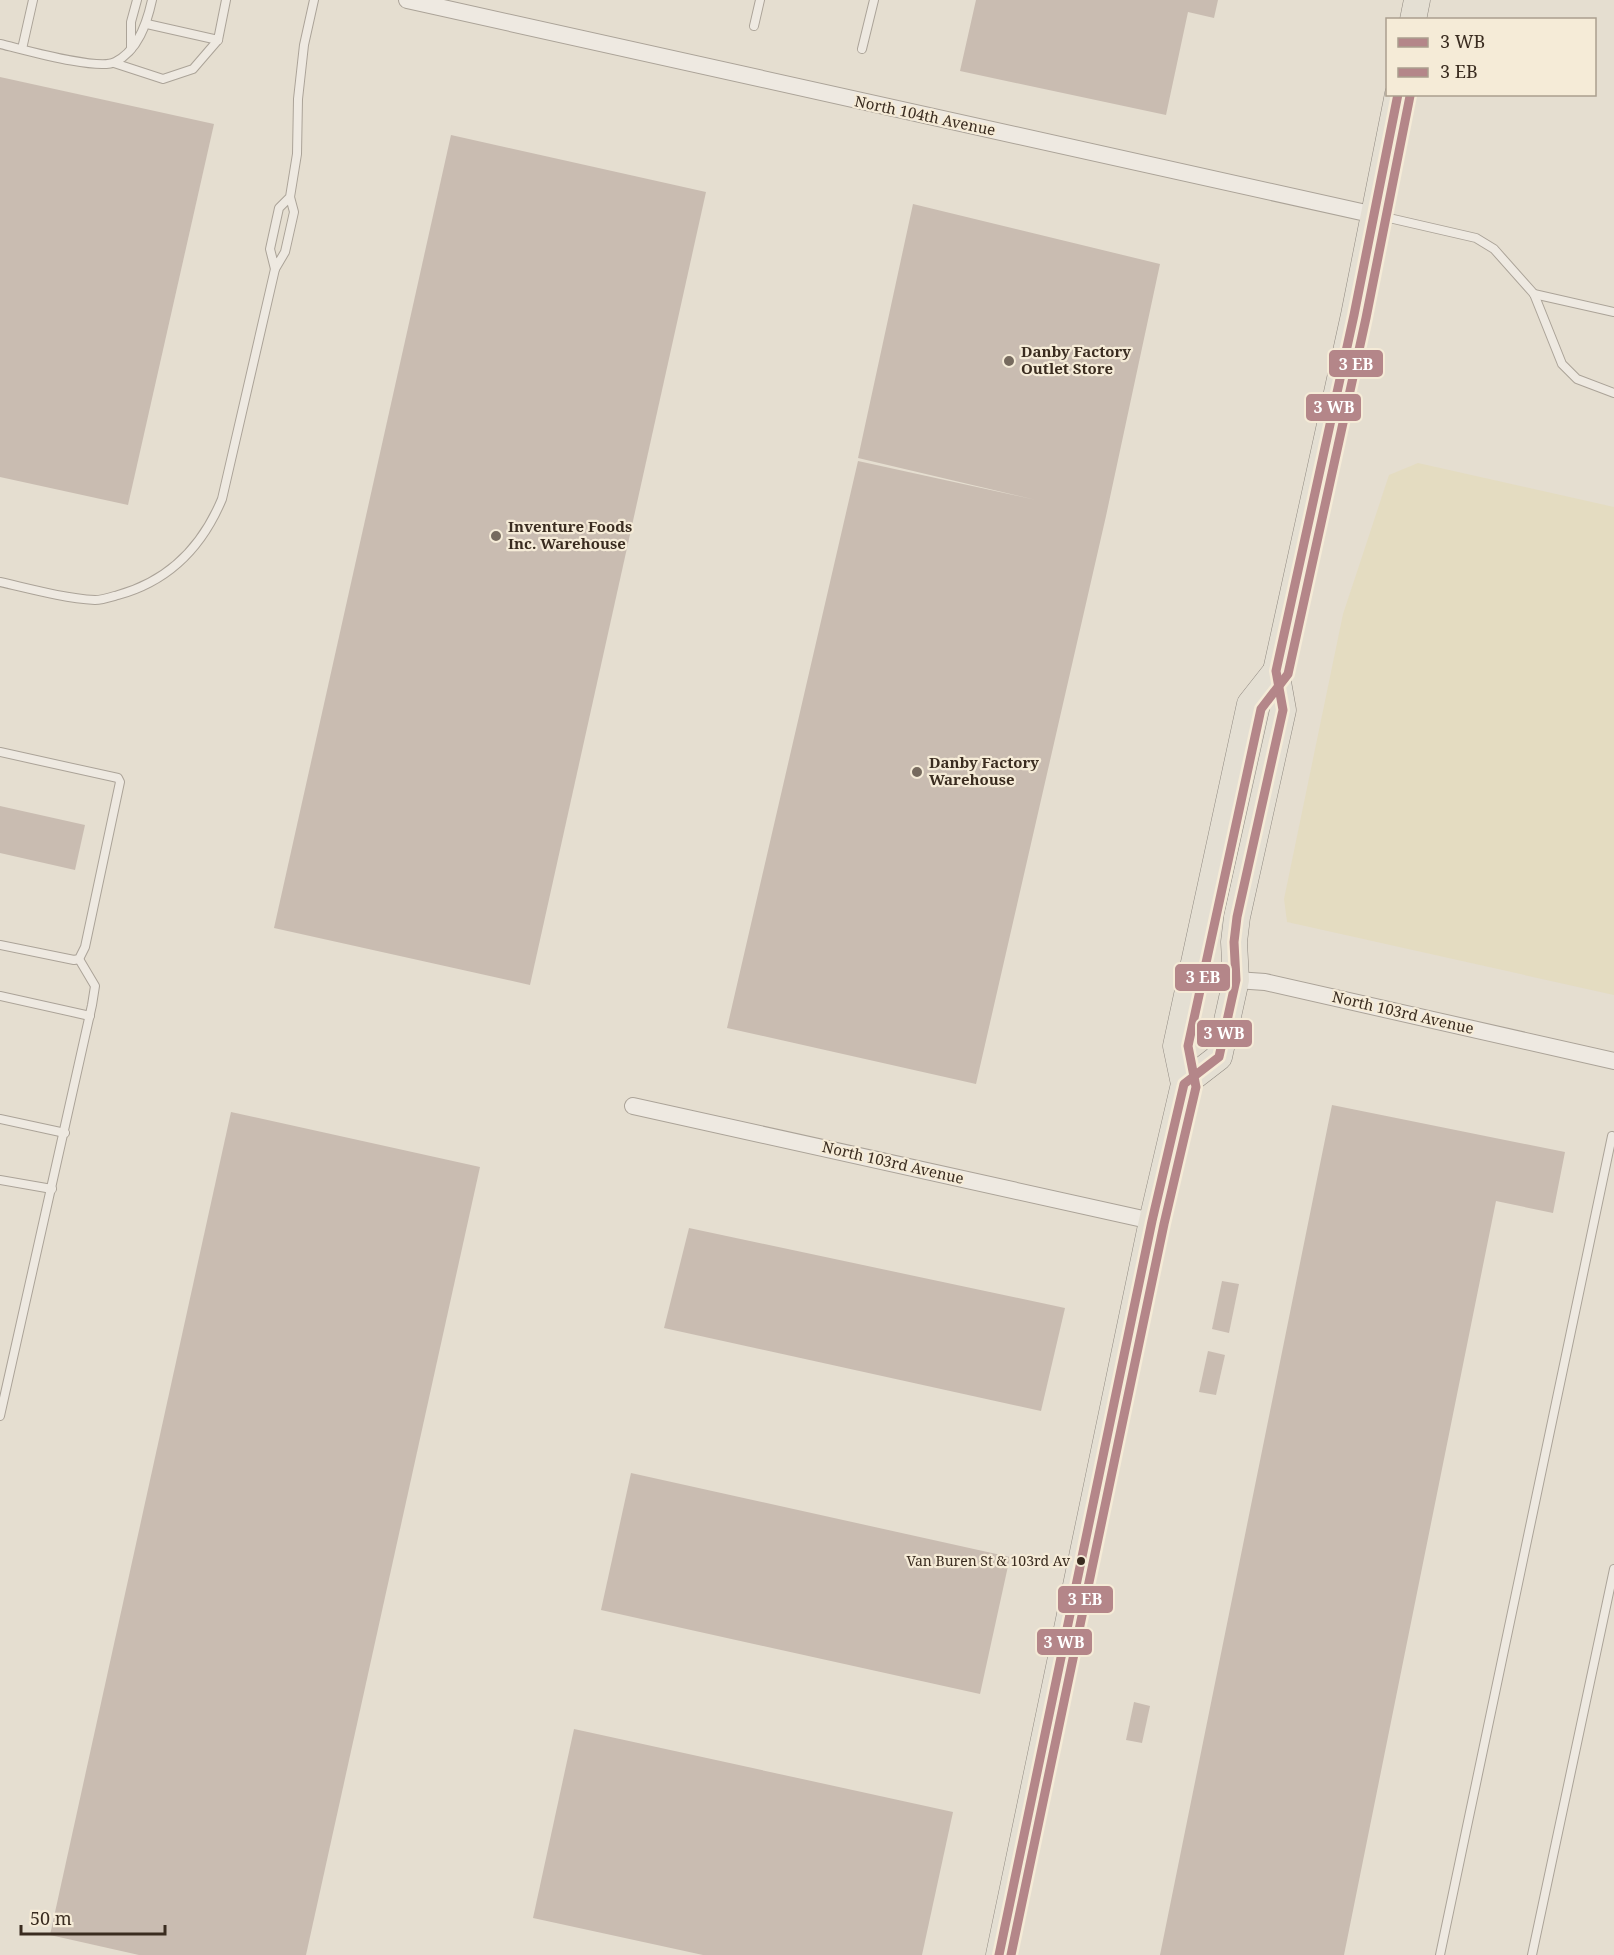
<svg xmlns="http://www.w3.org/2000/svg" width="1614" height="1955" viewBox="0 0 1614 1955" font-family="'Noto Serif',serif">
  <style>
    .farmland { fill: #e4dcc1 }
    .building { fill: #c9bcb1 }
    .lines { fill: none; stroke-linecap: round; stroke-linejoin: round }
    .lane-casing { stroke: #aba398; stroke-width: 10 }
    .street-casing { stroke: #aba398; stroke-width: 18 }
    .primary-casing { stroke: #908980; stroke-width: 27 }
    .lane { stroke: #eee9e1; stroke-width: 8 }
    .street { stroke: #eee9e1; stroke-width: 16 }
    .primary { stroke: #e4dfd3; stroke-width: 26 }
    .bus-1-casing { stroke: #f5ebd7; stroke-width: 14 }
    .bus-2-casing { stroke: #f5ebd7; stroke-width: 14 }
    .bus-1 { stroke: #b48689; stroke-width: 9 }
    .bus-2 { stroke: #b48689; stroke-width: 9 }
    .poi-dot { fill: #766a5e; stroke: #f5ebd7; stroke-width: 2 }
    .bus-dot { fill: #3a2c20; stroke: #f5ebd7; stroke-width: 2 }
    .labels { text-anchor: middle; stroke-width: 4.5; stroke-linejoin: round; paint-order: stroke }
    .bus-label { font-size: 14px; fill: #3a2c20; stroke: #f5ebd7; text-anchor: end }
    .street-label { font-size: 15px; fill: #3a2c20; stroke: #f5ebd7 }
    .poi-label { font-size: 15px; font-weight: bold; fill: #3a2c20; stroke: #f5ebd7; text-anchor: start }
    .line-badge { stroke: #f5ebd7; stroke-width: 2 }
    .badge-label { font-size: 16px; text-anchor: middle; font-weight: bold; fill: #fff }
  </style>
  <rect width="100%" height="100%" fill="#e5ded0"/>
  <polygon class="farmland" points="1418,463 1614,507 1614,995 1287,922 1284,899 1343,614 1389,475"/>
  <g class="building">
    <polygon points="976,0 1218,0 1214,18 1188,12 1166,115 960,71"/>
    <polygon points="0,77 214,124 128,505 0,477"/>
    <polygon points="451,135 706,192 530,985 274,928"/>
    <polygon points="913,204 1160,264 1106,516 976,1084 727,1028 858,461 1036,500 858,458"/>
    <polygon points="0,806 85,825 75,870 0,853"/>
    <polygon points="1332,1105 1565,1152 1553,1213 1496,1201 1344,1955 1160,1955"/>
    <polygon points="231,1112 480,1167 306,1955 139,1955 50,1935"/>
    <polygon points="689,1228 1065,1308 1041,1411 664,1328"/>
    <polygon points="1222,1281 1239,1284 1229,1333 1212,1329"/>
    <polygon points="1208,1351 1225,1355 1216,1395 1199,1392"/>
    <polygon points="631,1473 1010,1557 980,1694 601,1610"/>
    <polygon points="1134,1702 1150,1706 1142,1743 1126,1740"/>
    <polygon points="574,1729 953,1812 922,1955 703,1955 533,1918"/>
  </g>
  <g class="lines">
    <defs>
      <g id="lane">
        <polyline points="147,24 218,40 226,0"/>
        <polyline points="754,26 760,0"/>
        <path d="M0 44C22 49 98 71 115 62 138 51 147 23 152 0"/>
        <polyline points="22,49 33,0"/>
        <polyline points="131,49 131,22 137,0"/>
        <polyline points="862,49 874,0"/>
        <polyline points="114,63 163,79 193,69 218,40"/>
        <polyline points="290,197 279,208 270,249 275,269 285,252 294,212 290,197 297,154 298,99 304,45 314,0"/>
        <polyline points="1376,215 1476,238 1494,249 1534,294 1562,364 1577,379 1614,393"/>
        <polyline points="1534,294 1614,312"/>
        <path d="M0 582C31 589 63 598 95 600 102 600 111 597 118 595 169 581 202 547 222 499L275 269"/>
        <polyline points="0,752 118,778 120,782 85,947 79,959 74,960 0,945"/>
        <polyline points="0,996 90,1016"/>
        <polyline points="0,1119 65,1133"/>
        <polyline points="0,1180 52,1189"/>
        <polyline points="0,1416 92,1005 95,986 79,959"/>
        <polyline points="1440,1955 1612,1136"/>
        <polyline points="1532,1955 1614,1569"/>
      </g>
      <g id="street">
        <polyline points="407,0 1375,215"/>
        <polyline points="1191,980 1236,980 1265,982 1614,1061"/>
        <polyline points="633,1106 1152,1221"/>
      </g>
      <g id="primary">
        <polyline points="1413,20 1417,0"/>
        <polyline points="1184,1084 1219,1057 1236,980 1234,942 1237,917 1283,710 1276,671 1354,315 1398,94"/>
        <polyline points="999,1955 1152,1221 1184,1084 1176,1046 1250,704 1276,671"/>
      </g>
    </defs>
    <use href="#lane" class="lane-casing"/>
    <use href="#street" class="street-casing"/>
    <use href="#primary" class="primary-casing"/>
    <use href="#lane" class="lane"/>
    <use href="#street" class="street"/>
    <use href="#primary" class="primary"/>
    <defs>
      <polyline id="bus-1" points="999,1955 1152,1221 1184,1084 1219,1057 1236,980 1234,942 1237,917 1283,710 1276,671 1354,315 1398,94"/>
      <polyline id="bus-2" points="1011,1955 1164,1224 1196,1087 1188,1046 1261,709 1288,674 1366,318 1410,96"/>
    </defs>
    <use href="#bus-1" class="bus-1-casing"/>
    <use href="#bus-2" class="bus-2-casing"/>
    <use href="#bus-1" class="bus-1"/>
    <use href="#bus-2" class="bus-2"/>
  </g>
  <g class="poi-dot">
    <circle cx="1009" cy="361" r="6"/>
    <circle cx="496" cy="536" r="6"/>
    <circle cx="917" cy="772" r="6"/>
  </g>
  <circle class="bus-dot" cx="1081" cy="1561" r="5"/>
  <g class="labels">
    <g class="bus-label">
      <text x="1070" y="1566">Van Buren St &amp; 103rd Av</text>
    </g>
    <g class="street-label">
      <text transform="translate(925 116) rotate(12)" y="5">North 104th Avenue</text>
      <text transform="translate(1403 1013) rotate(13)" y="5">North 103rd Avenue</text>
      <text transform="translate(893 1163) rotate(13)" y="5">North 103rd Avenue</text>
    </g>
    <g class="poi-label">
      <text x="1021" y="357">Danby Factory<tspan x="1021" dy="17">Outlet Store</tspan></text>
      <text x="508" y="532">Inventure Foods<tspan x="508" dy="17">Inc. Warehouse</tspan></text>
      <text x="929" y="768">Danby Factory<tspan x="929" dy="17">Warehouse</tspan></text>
    </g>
  </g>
  <g class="line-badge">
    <rect x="1328" y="349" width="56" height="29" rx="6" fill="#b48689"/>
    <rect x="1305" y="393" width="57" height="29" rx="6" fill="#b48689"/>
    <rect x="1174" y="963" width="57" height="29" rx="6" fill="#b48689"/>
    <rect x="1196" y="1019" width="57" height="29" rx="6" fill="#b48689"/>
    <rect x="1057" y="1585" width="57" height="29" rx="6" fill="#b48689"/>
    <rect x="1036" y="1628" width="57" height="28" rx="6" fill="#b48689"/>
  </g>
  <g class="badge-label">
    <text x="1356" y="370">3 EB</text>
    <text x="1334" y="413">3 WB</text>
    <text x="1203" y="983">3 EB</text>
    <text x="1224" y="1039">3 WB</text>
    <text x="1085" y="1605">3 EB</text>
    <text x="1064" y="1648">3 WB</text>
  </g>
  <rect x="1386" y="18" width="210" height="78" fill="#f5ebd7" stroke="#aa9f8e" stroke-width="1.5"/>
  <rect x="1398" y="38" width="30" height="9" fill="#b48689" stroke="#aa9f8e" stroke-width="1.5"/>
  <text x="1440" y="48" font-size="18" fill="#3a2c20">3 WB</text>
  <rect x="1398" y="68" width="30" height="9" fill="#b48689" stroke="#aa9f8e" stroke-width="1.5"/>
  <text x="1440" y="78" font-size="18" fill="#3a2c20">3 EB</text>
  <path d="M21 1925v9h144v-9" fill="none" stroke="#3a2c20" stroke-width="3"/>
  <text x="30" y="1925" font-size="18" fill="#3a2c20" stroke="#f5ebd7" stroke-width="4.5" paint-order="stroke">50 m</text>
</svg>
